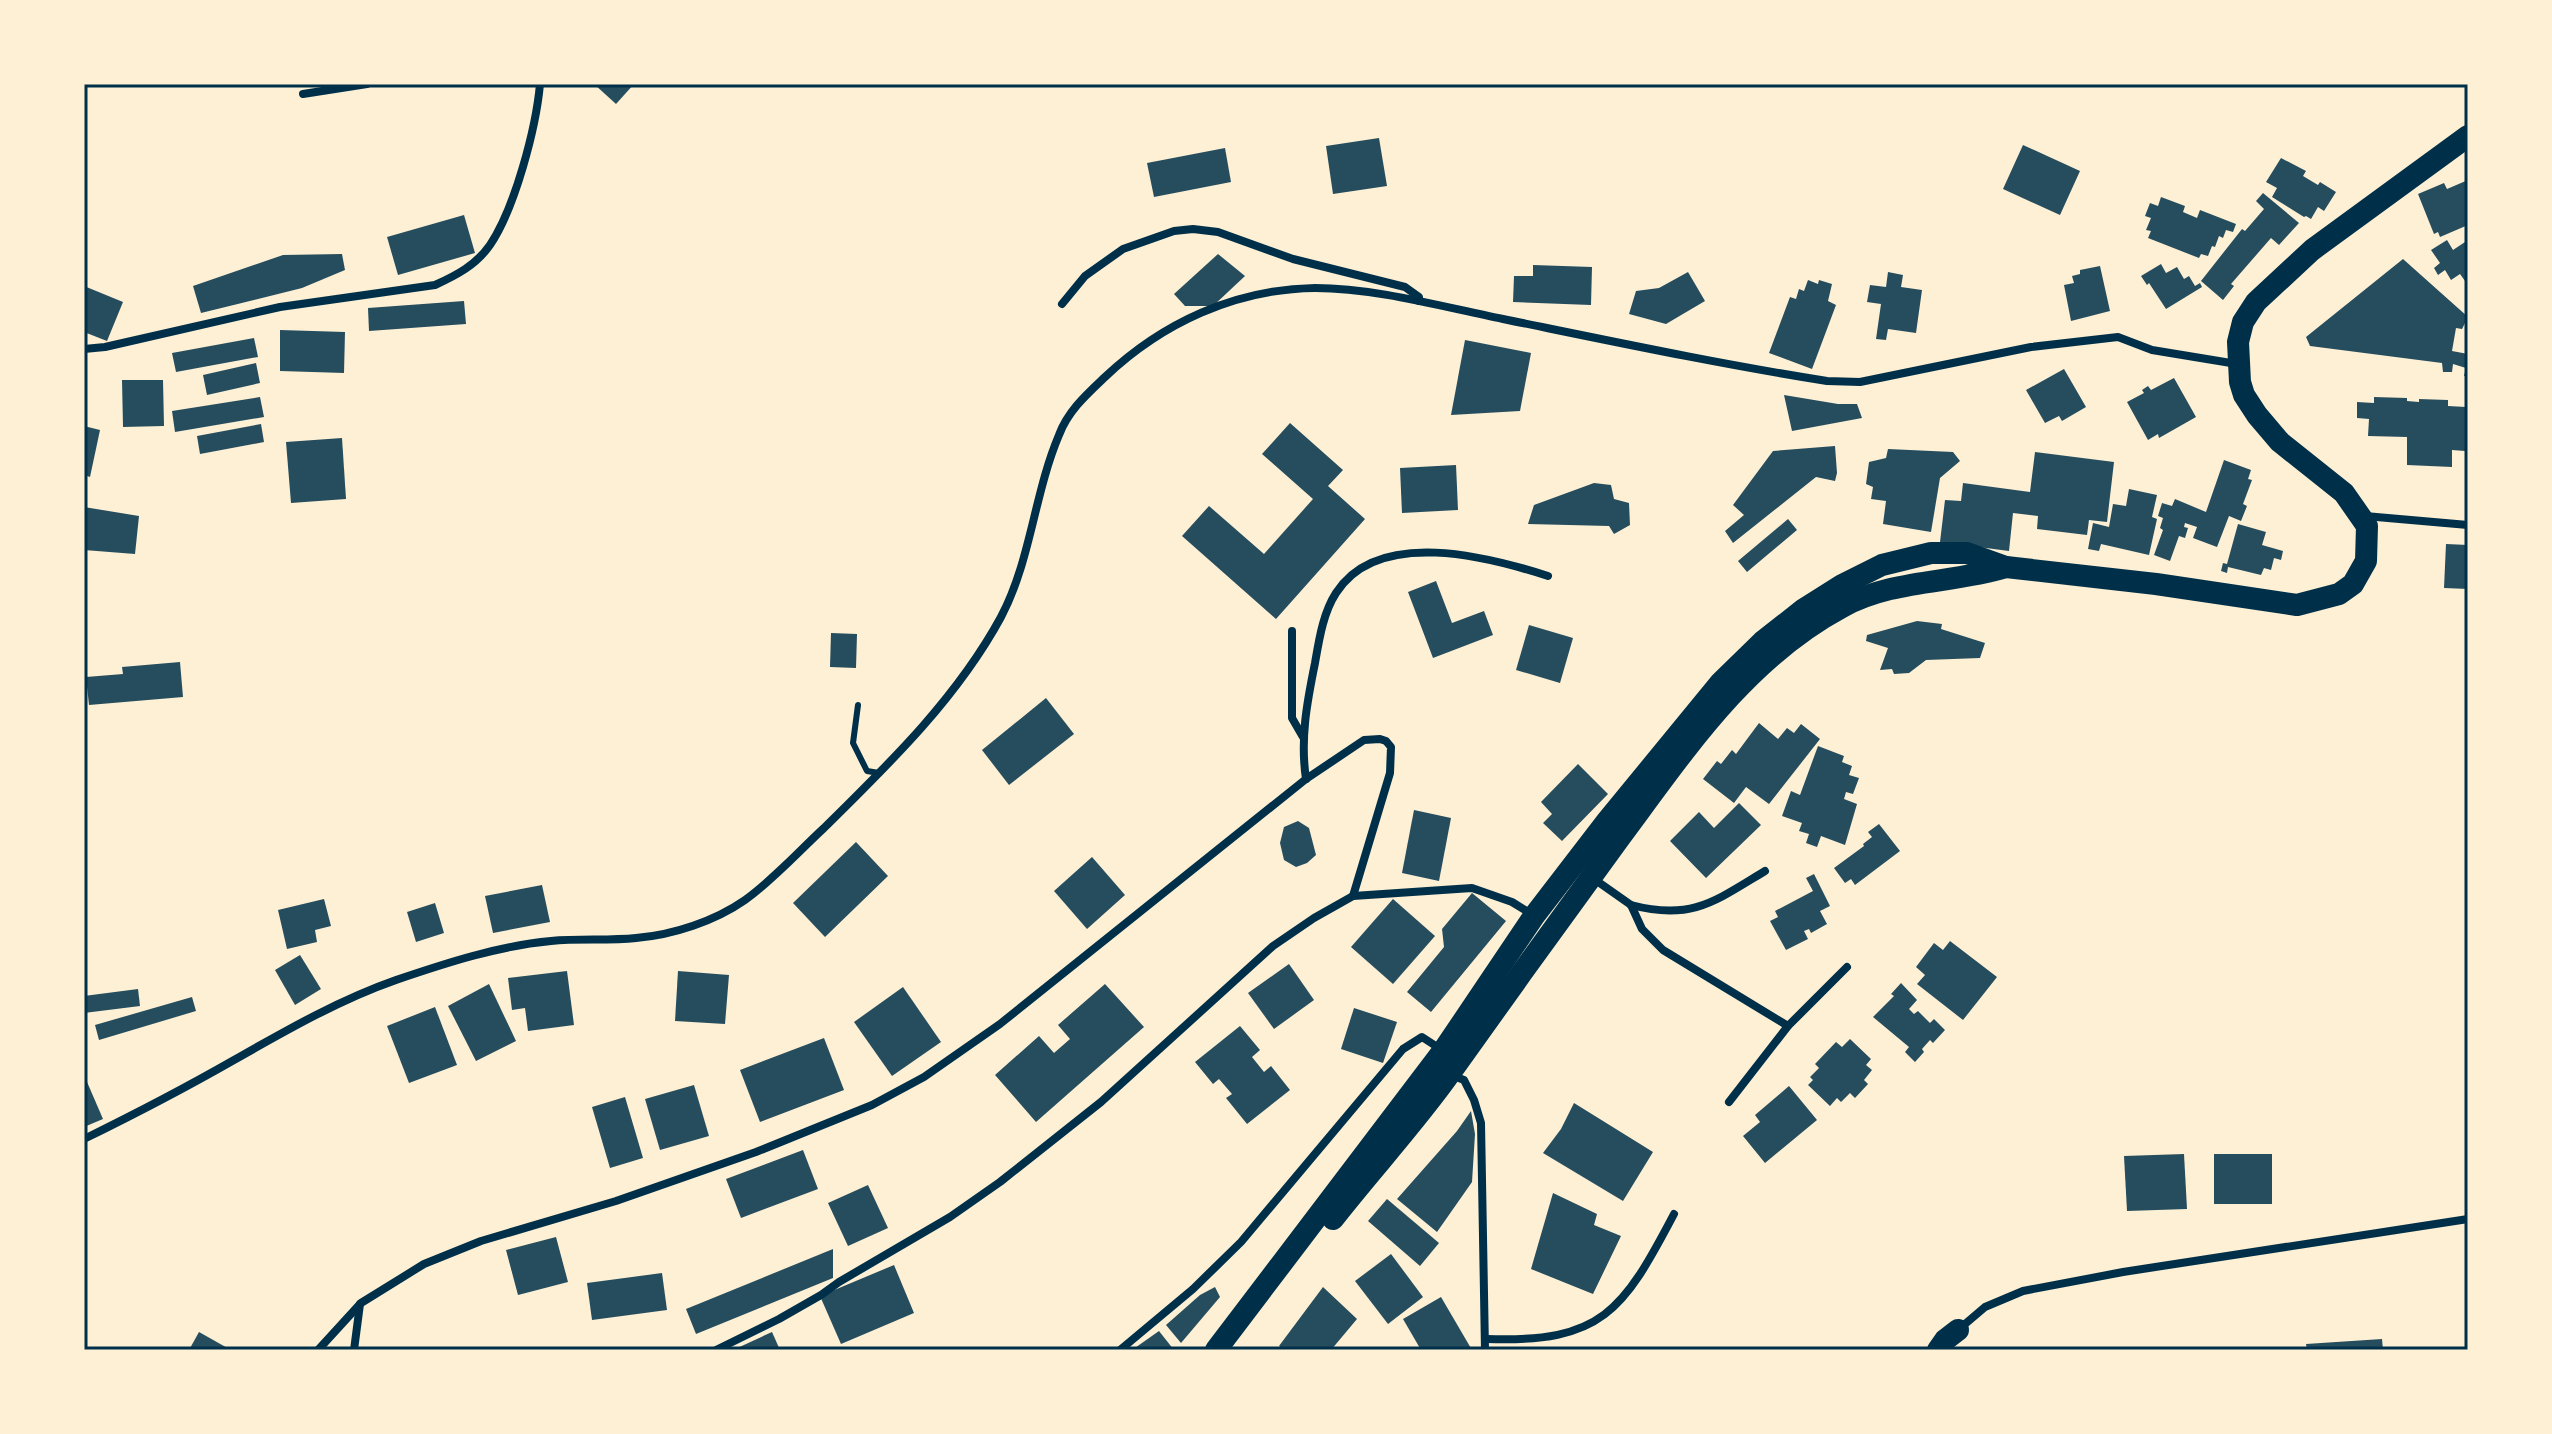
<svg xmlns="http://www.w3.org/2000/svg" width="2552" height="1434" viewBox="0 0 2552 1434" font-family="'Open Sans',sans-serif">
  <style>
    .building { fill: #264d5e }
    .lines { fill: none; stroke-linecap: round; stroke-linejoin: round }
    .service { stroke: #003049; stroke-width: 6 }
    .minor { stroke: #003049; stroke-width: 8 }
    .motorway { stroke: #003049; stroke-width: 22 }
    .neatline { fill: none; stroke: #003049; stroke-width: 3 }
  </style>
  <rect width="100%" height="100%" fill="#fdf0d5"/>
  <g class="building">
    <polygon points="594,84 634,84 616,104"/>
    <polygon points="1379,138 1387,186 1333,194 1326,146"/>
    <polygon points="2023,145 2080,171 2060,215 2003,189"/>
    <polygon points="1225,148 1231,182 1154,197 1147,163"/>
    <polygon points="2281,158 2306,171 2303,176 2318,185 2320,182 2336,192 2324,211 2318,207 2311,219 2306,216 2304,217 2272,197 2277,188 2266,182"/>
    <polygon points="2468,180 2468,225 2440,237 2438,232 2434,234 2418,194 2444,183 2447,189"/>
    <polygon points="2263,193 2299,223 2279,245 2271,238 2231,284 2234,286 2223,300 2201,281 2242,229 2245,231 2264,209 2256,201"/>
    <polygon points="2161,197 2185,206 2183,212 2197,218 2200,210 2236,224 2233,232 2226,230 2223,238 2219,236 2215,247 2212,246 2208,256 2201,254 2199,258 2148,238 2151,231 2146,230 2151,218 2145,216 2150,203 2158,206"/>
    <polygon points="464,215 475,253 398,275 387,237"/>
    <polygon points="2447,240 2453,250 2465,242 2468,247 2468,279 2465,281 2460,274 2451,280 2445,270 2438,275 2434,268 2440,263 2431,250"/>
    <polygon points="342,254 345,270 302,288 201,313 193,286 283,255"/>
    <polygon points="1218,254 1245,276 1213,306 1185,306 1174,294"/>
    <polygon points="2403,259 2468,317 2462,329 2456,328 2452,351 2468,354 2468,376 2464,376 2466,368 2453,364 2452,372 2443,372 2442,363 2310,346 2306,337"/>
    <polygon points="2161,264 2166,273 2177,267 2184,279 2189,276 2195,286 2200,283 2202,287 2166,309 2149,283 2147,285 2141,276"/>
    <polygon points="1533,265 1592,267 1591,305 1513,302 1514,276 1533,276"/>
    <polygon points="2100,266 2110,311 2071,321 2064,285 2074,283 2072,276 2080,274 2080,270"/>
    <polygon points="1688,272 1705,301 1666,324 1629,314 1636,291 1659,288"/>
    <polygon points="1888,272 1903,275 1901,287 1922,290 1916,333 1888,329 1886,340 1876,339 1881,304 1867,302 1870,285 1886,287"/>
    <polygon points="1808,280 1818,284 1819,280 1832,284 1828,301 1836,305 1812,369 1769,353 1790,297 1796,299 1799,289 1804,291"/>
    <polygon points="84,286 123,302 107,341 84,332"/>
    <polygon points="464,301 466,324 369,331 368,308"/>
    <polygon points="280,330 345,332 344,373 280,371"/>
    <polygon points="254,338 258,357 176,372 172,353"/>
    <polygon points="1465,340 1531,353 1520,411 1451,415"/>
    <polygon points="256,363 260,383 207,395 203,375"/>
    <polygon points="2064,369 2086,407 2062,421 2059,416 2045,423 2026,390"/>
    <polygon points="2174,378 2196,417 2159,438 2158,434 2148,440 2127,402 2144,393 2142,390 2148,386 2151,390"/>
    <polygon points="122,380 163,380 164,426 123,427"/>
    <polygon points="1784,395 1838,404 1857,404 1862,418 1792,431"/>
    <polygon points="260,397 264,417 175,432 172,411"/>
    <polygon points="2374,397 2407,398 2407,401 2419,402 2419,399 2448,400 2448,406 2466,407 2465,451 2452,450 2452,467 2407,465 2407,437 2368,436 2369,419 2357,418 2357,402 2374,403"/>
    <polygon points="1290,423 1343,470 1328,486 1365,519 1276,619 1182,536 1209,506 1264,554 1313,499 1262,454"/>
    <polygon points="261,424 264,442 200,454 197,436"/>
    <polygon points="84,426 100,430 90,477 84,475"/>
    <polygon points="342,438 346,499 291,503 286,442"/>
    <polygon points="1835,446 1837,473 1835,481 1816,477 1733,543 1725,531 1744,515 1733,505 1773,451"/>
    <polygon points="1888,449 1953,452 1960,461 1940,478 1931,532 1883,524 1886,501 1871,499 1873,487 1866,484 1869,462 1886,458"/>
    <polygon points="2035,452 2114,462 2107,522 2089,520 2087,535 2037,529 2038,516 2013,513 2009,551 1940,542 1945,500 1961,501 1963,483 2030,492"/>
    <polygon points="2224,460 2251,470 2248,479 2252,480 2243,504 2247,506 2241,521 2229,516 2217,547 2193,538 2197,527 2185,523 2184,527 2188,528 2185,538 2179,536 2170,561 2154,555 2163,530 2160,528 2163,518 2158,516 2162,503 2172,506 2175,499 2206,512"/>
    <polygon points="1456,465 1458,510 1402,513 1400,468"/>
    <polygon points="1594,483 1611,485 1614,499 1629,503 1630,525 1614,534 1609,526 1528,524 1534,505"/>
    <polygon points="2129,489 2157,495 2152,517 2157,519 2149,555 2101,544 2099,551 2088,549 2093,523 2109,527 2113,504 2126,506"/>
    <polygon points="84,507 139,516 135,554 84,550"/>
    <polygon points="1788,519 1797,530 1747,572 1738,561"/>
    <polygon points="2238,524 2266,532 2262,545 2283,551 2281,560 2274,558 2271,570 2264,568 2261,575 2228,567 2227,573 2221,571 2223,563 2227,564"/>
    <polygon points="2446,544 2468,545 2468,589 2444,588"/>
    <polygon points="1436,581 1452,623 1484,611 1493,635 1433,658 1408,592"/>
    <polygon points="1917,621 1942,624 1941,629 1985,643 1980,658 1926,660 1909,673 1894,674 1892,669 1880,670 1888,648 1866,641 1867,635"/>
    <polygon points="1529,625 1573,638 1560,683 1516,670"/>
    <polygon points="831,633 857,634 856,668 830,667"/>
    <polygon points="180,662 183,697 89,705 86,677 123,674 122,667"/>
    <polygon points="1046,698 1074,734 1009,785 982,750"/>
    <polygon points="1759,723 1778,739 1787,728 1794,733 1801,724 1820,739 1769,804 1746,787 1734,803 1703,779 1717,761 1721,764 1732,750 1736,754"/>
    <polygon points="1818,746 1844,756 1842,762 1852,766 1849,775 1859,778 1853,794 1846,792 1844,799 1857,804 1845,845 1821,836 1817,847 1806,843 1809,834 1799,831 1802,823 1782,816 1791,791 1800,795"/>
    <polygon points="1578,764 1608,794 1562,841 1543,823 1552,814 1541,802"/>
    <polygon points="1739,803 1761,825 1706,878 1670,841 1699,812 1714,828"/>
    <polygon points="1414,810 1451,818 1439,881 1402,873"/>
    <polygon points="1298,821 1309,828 1316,855 1307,863 1296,867 1284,860 1280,843 1284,827"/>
    <polygon points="1879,824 1900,851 1855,885 1851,879 1845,883 1834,868 1864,846 1863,844 1872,837 1868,832"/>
    <polygon points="856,842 888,876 825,937 793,903"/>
    <polygon points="1092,857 1125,895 1087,929 1054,891"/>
    <polygon points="1814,874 1830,906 1820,911 1827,924 1811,933 1809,929 1804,931 1808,939 1786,950 1770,921 1778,917 1775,911 1813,891 1806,878"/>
    <polygon points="542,885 550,922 493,933 485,896"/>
    <polygon points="1472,893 1506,921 1431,1012 1407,992 1444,947 1442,929"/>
    <polygon points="324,899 331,926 315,930 317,942 287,949 278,910"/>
    <polygon points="1393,899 1435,936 1393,984 1351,947"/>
    <polygon points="435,903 444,933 416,942 407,912"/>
    <polygon points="1950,941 1997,977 1963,1020 1917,984 1925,975 1916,967 1934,943 1943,950"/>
    <polygon points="300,955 321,989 295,1005 275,970"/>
    <polygon points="1289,964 1314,1000 1274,1029 1248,993"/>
    <polygon points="567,971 574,1025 528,1031 525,1008 512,1010 508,978"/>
    <polygon points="678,971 729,975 725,1024 675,1021"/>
    <polygon points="1901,983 1917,1000 1909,1009 1914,1014 1918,1011 1930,1023 1934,1019 1945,1030 1933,1043 1930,1040 1922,1049 1924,1052 1915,1062 1905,1052 1909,1047 1873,1017 1894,996 1891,994"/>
    <polygon points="489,984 516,1041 476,1061 448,1006"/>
    <polygon points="1105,984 1144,1027 1036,1122 995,1075 1039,1036 1054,1053 1070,1039 1058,1025"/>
    <polygon points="903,987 941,1042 892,1076 854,1022"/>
    <polygon points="138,989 140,1006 84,1013 84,996"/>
    <polygon points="192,997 196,1011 99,1040 95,1025"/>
    <polygon points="435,1007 457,1065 409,1083 387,1026"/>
    <polygon points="1354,1008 1397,1022 1383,1063 1341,1049"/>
    <polygon points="1240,1026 1260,1050 1252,1057 1264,1072 1271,1066 1290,1090 1247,1124 1226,1098 1232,1094 1219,1079 1213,1084 1195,1062"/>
    <polygon points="824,1038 844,1090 760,1122 740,1070"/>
    <polygon points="1850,1039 1871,1059 1866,1065 1872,1070 1864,1080 1868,1084 1855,1098 1850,1093 1841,1102 1837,1098 1830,1106 1808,1085 1813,1080 1810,1077 1819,1068 1815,1064 1836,1042 1842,1047"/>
    <polygon points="84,1075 103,1119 84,1127"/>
    <polygon points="694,1085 709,1136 660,1150 645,1099"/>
    <polygon points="1789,1086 1817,1120 1765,1163 1743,1136 1760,1122 1755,1115"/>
    <polygon points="625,1097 643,1158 610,1168 592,1107"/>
    <polygon points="1574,1103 1653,1152 1623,1201 1543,1153 1561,1129"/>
    <polygon points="1471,1111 1475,1134 1472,1182 1437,1232 1397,1199 1457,1131"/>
    <polygon points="803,1150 818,1189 741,1218 726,1179"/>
    <polygon points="2184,1154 2187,1209 2127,1211 2124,1156"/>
    <rect x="2214" y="1154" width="58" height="50"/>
    <polygon points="868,1185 888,1228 848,1246 828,1203"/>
    <polygon points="1553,1193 1597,1214 1594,1225 1621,1236 1593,1294 1531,1269"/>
    <polygon points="1387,1199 1439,1243 1420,1266 1368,1221"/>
    <polygon points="556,1237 568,1282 518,1295 506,1250"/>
    <polygon points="833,1249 833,1278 696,1334 686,1309"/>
    <polygon points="1391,1254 1423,1297 1388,1324 1355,1281"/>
    <polygon points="894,1265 914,1313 841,1344 820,1296"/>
    <polygon points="662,1273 667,1310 592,1320 587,1283"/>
    <polygon points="1215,1287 1220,1297 1181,1343 1166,1325 1200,1295"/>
    <polygon points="1323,1287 1357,1319 1331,1350 1321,1347 1318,1350 1284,1350 1279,1346"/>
    <polygon points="1441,1297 1472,1350 1421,1350 1403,1319"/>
    <polygon points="1159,1331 1174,1350 1132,1350"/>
    <polygon points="199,1332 231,1350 189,1350"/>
    <polygon points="772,1332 780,1350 733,1350"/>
    <polygon points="2382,1339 2383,1350 2307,1350 2306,1344"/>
  </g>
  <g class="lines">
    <polyline class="service" points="858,705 853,743 867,771 879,773"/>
    <g class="minor">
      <polyline points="303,94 367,84"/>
      <polyline points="1062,304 1085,276 1123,249 1174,231 1193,229 1218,232 1293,259 1405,287 1419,297 1419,301"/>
      <path d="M84 349 105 347 280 307 435 285C457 275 476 265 490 245 515 208 536 128 540 84"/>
      <polyline points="2365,516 2468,525"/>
      <polyline points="1292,631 1292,718 1303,737"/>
      <path d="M1306 779C1300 739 1307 702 1315 663 1319 640 1323 613 1336 593 1378 527 1489 557 1548 576"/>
      <polyline points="1594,879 1631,905 1642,929 1663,950 1788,1026"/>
      <path d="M1631 905C1692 921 1715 901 1765 871"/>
      <polyline points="1451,1075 1464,1080 1474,1100 1481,1123 1485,1350"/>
      <polyline points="1729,1102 1788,1026 1847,967"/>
      <path d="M84 1139C135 1114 185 1088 234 1060 287 1030 339 1000 396 980 446 963 498 946 551 941 579 938 608 941 636 938 673 935 715 921 745 900 774 879 798 852 824 828 889 764 957 698 1001 617 1031 560 1034 494 1059 435 1068 411 1086 395 1105 377 1162 323 1235 289 1315 288 1376 288 1443 307 1503 319 1611 341 1719 364 1827 381L1860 382 2031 347 2118 337 2152 350 2237 364"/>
      <polyline points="1958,1330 1985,1307 2023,1291 2123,1272 2468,1219"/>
      <path d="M1487 1339C1602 1343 1623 1311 1674 1214"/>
      <polyline points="318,1350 361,1303 424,1264 481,1241 616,1201 756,1152 872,1105 924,1077 1000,1024 1306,779 1364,740 1380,739 1386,741 1391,747 1390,773 1353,896"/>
      <polyline points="354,1350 360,1304"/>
      <polyline points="716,1350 779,1319 821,1295 839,1282 950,1217 1000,1182 1101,1102 1273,946 1314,918 1353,896 1472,888 1512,902 1533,915"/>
      <polyline points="1120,1350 1193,1289 1241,1242 1403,1049 1422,1037 1442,1050"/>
    </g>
    <g class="motorway">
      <path d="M1333 1219C1372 1169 1415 1123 1451 1072 1507 993 1564 914 1621 836 1685 750 1745 659 1842 607 1893 579 1951 584 2006 567"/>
      <polyline points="1216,1350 1443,1051 1534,916 1607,821 1721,682 1762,642 1804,609 1842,585 1882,565 1931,553 1967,553 2006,567 2156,584 2297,605 2339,594 2353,584 2366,561 2367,526 2344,493 2280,442 2257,415 2244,395 2240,382 2238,342 2243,322 2256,302 2312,250 2468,136"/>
      <polyline points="1938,1350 1945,1340 1958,1330"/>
    </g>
  </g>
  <rect width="2552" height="1434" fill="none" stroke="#fdf0d5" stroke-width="172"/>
  <rect x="86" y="86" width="2380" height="1262" class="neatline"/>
</svg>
